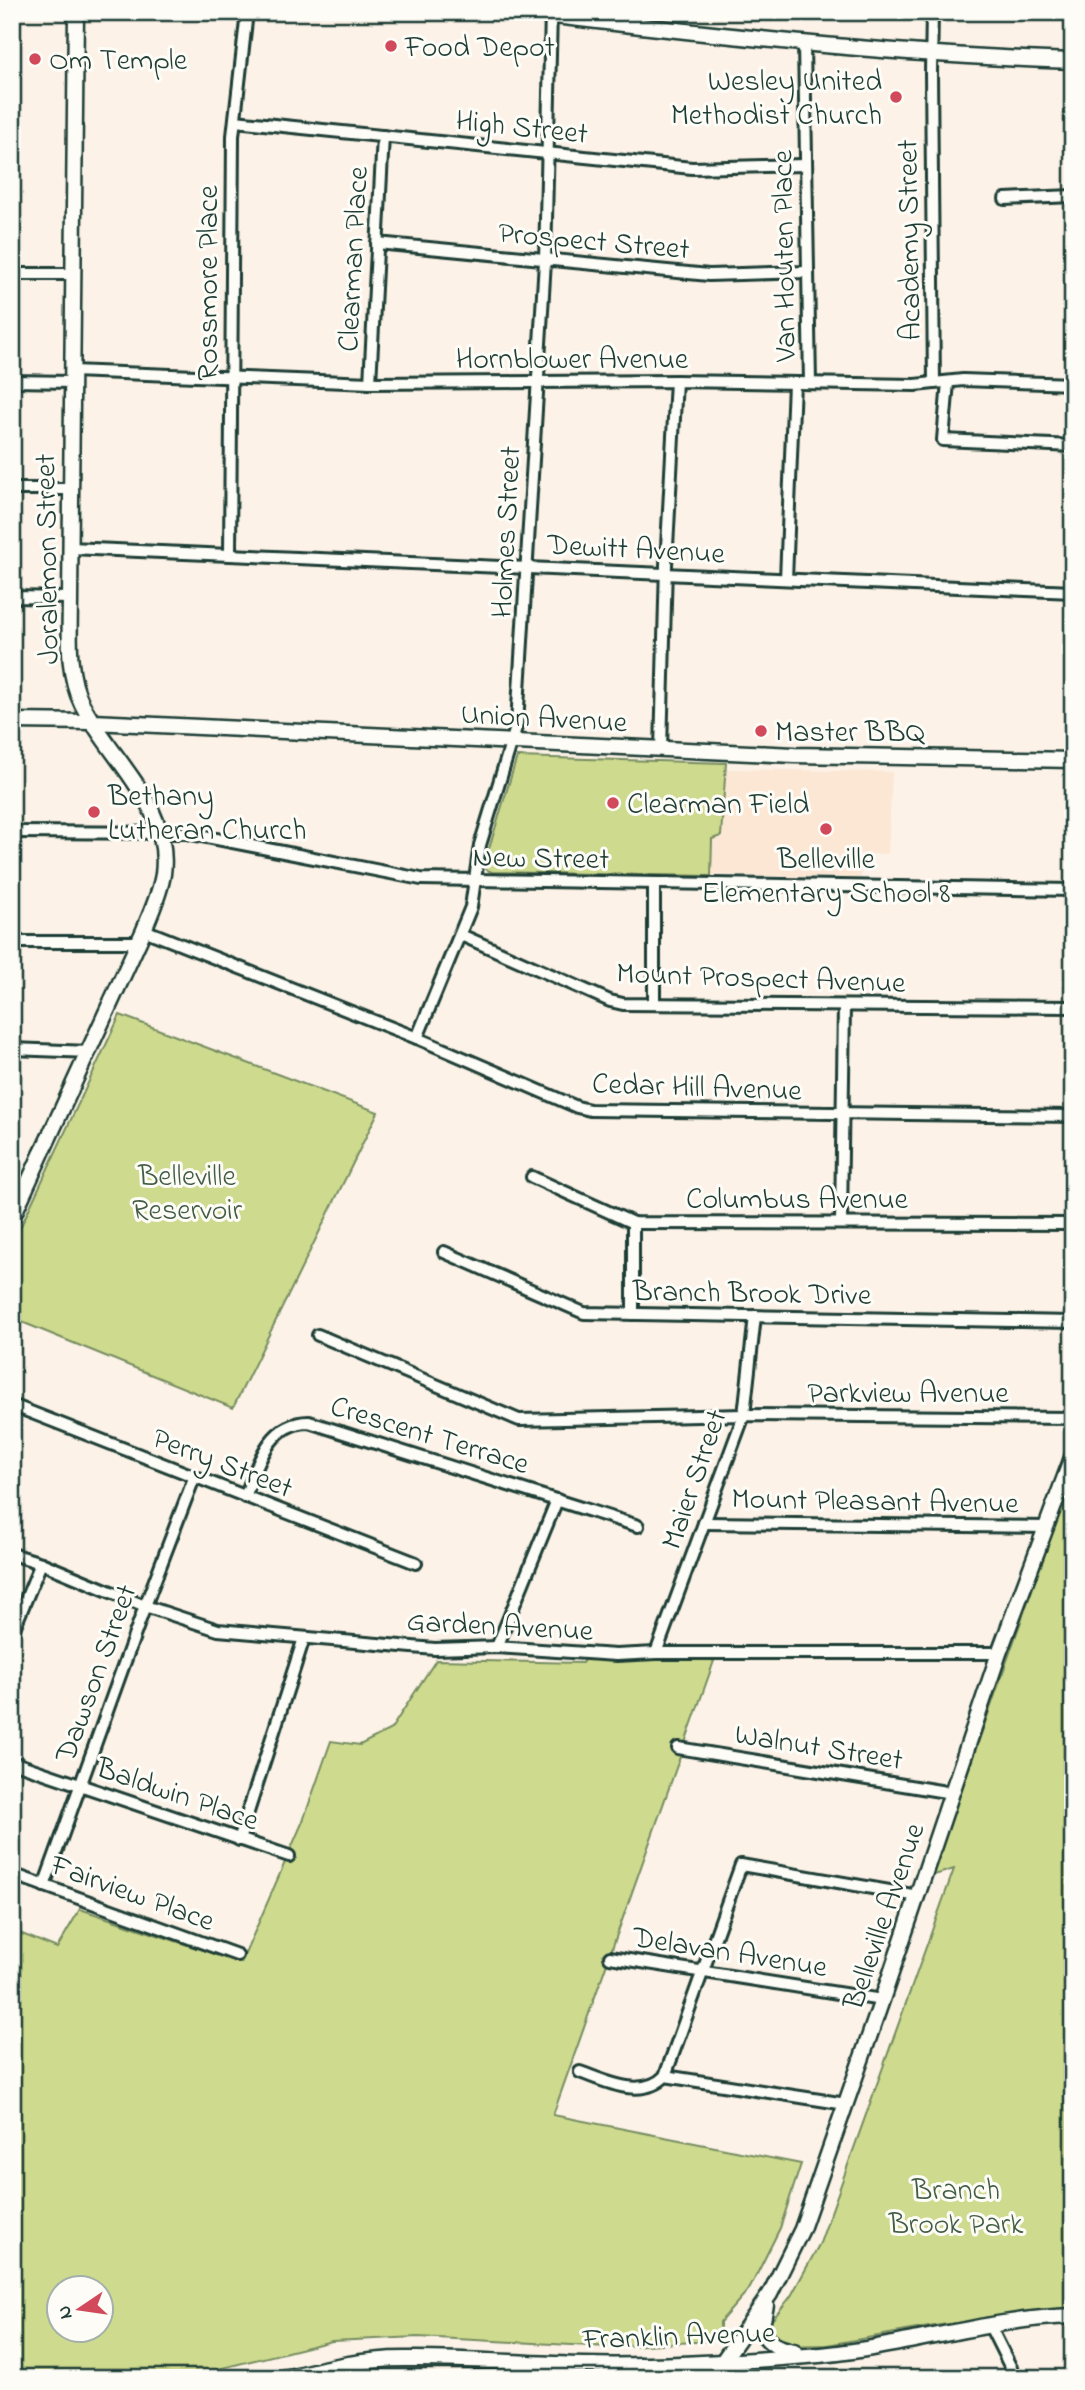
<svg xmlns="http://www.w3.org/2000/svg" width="1085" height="2390" viewBox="0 0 1085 2390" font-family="'Indie Flower',sans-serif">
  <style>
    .built { fill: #fbe7d4 }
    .green { fill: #cedb8e; stroke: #768c61; stroke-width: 2; fill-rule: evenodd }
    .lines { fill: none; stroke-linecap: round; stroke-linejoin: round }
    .street-casing { stroke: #1f3d34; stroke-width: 16 }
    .secondary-casing { stroke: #1f3d34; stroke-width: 19 }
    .street { stroke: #fdfcf7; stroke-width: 10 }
    .secondary { stroke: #fdfcf7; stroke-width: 14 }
    .poi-dot { fill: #d1495b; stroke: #fdfcf7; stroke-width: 2.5 }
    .labels { text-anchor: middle; stroke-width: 6; stroke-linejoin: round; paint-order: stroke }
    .poi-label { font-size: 30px; fill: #1f3d34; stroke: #fdfcf7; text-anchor: start }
    .street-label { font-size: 30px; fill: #1f3d34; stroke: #fdfcf7 }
    .park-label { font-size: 30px; fill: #425d46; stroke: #fdfcf7 }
  </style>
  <rect width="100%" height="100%" fill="#fcf2e7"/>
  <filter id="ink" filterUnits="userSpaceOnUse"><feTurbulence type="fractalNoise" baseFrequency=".0143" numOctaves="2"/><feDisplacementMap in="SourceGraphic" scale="14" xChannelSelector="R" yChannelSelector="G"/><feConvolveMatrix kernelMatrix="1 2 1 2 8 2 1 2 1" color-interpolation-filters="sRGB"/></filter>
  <g filter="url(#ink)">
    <polygon class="built" points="726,769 892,772 888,854 860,854 861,878 712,875 712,839 721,835"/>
    <g class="green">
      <polygon points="517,757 726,763 721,836 712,839 711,876 492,872 487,870 484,865"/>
      <polygon points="120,1015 378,1112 233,1408 12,1318 12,1245"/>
      <polygon points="1073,1474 1073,2310 940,2325 827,2345 774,2346 765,2329 791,2296 820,2243 954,1869 931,1876"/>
      <path d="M592 1648 715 1649 711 1660 714 1661 553 2115 801 2164 780 2228 750 2288 720 2322V2328L711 2341 610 2347 418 2337 332 2341 182 2378H12V1930L57 1948 80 1909 241 1963 303 1821 331 1741 360 1745 391 1729 436 1660 582 1663ZM60 2288H102V2330H60Z"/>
    </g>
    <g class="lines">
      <defs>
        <g id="street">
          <polyline points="932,12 931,73 934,383"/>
          <polyline points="804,44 810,383"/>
          <polyline points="235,121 692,168 805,165"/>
          <polyline points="1005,199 1073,196"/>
          <polyline points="377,243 709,275 807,272"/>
          <polyline points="12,274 73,274"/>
          <polyline points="72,371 370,383 676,381 915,385 963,380 1073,384"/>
          <polyline points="12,381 72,382"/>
          <polyline points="948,382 943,440 1073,446"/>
          <polyline points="370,383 383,136"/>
          <polyline points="12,489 71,489"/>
          <polyline points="70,548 1073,592"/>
          <polyline points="230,555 233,136 247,12"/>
          <polyline points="786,579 794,383"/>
          <polyline points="12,597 70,598"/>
          <polyline points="661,749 666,565 676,381"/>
          <polyline points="12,832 186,833 421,879 1073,890"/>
          <polyline points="144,930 417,1038 577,1107 590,1110 1073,1116"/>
          <polyline points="461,935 610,1001 623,1004 1073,1007"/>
          <polyline points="12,942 139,942"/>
          <polyline points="654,1004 654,884"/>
          <polyline points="417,1038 471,907 480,845 517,724 545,261 551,12"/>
          <polyline points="12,1049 90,1052"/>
          <polyline points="532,1177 633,1223 1073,1224"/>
          <polyline points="841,1222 844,1006"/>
          <polyline points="633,1223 633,1314"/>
          <polyline points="444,1252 584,1313 1073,1322"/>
          <polyline points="318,1335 519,1420 744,1415 1073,1418"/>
          <polyline points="12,1405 416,1563"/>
          <path d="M245 1497C257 1467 268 1422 309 1422L638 1526"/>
          <polyline points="704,1523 1045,1527"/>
          <polyline points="12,1554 41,1563 145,1606 218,1630 435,1649 497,1647 616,1655 656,1653 999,1653"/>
          <polyline points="12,1633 41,1563"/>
          <polyline points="497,1647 557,1500"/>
          <polyline points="656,1653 744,1415 755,1316"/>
          <polyline points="678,1748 952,1793"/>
          <polyline points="12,1762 289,1856"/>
          <polyline points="239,1840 304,1638"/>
          <polyline points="12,1874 237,1955"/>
          <polyline points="44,1886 145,1606 194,1478"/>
          <polyline points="610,1957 882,2000"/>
          <path d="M580 2072C605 2081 642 2100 665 2076L741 1865 918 1896"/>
          <polyline points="665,2076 846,2104"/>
          <polyline points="989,2324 1016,2378"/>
        </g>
        <g id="secondary">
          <path d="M521 12C705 34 888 55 1073 61"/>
          <polyline points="12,721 93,722 794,755 1073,760"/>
          <path d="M12 1218 144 930C151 912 160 894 163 874 172 806 110 760 82 704 66 672 70 633 70 598L76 12"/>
          <path d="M766 2305 761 2331C770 2345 778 2348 794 2351"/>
          <polyline points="640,2365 653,2375 671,2378"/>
          <path d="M285 2378C324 2368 364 2359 405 2359 465 2358 525 2364 585 2365 658 2367 733 2362 807 2356 897 2350 982 2319 1073 2316"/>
          <polyline points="711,2378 770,2294 802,2229 882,2000 999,1653 1073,1455"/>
        </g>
      </defs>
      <use href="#street" class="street-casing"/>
      <use href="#secondary" class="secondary-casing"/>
      <use href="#street" class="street"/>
      <use href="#secondary" class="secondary"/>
    </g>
  </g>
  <g class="poi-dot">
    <circle cx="391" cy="46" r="7"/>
    <circle cx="35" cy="59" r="7"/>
    <circle cx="896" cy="97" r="7"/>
    <circle cx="761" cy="731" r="7"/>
    <circle cx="613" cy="803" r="7"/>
    <circle cx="94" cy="812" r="7"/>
    <circle cx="826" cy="829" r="7"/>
  </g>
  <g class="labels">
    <g class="poi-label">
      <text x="405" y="56">Food Depot</text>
      <text x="49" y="69">Om Temple</text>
      <text x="882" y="90" text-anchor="end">Wesley United<tspan x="882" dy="34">Methodist Church</tspan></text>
      <text x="775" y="741">Master BBQ</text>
      <text x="108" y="805">Bethany<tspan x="108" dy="34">Lutheran Church</tspan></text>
      <text x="627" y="813">Clearman Field</text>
      <text x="826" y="868" text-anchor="middle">Belleville<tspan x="826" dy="34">Elementary School 8</tspan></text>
    </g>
    <g class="street-label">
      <text transform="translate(522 126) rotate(6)" y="10">High Street</text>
      <text transform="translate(594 240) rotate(5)" y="10">Prospect Street</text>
      <text transform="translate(908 240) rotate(-91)" y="10">Academy Street</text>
      <text transform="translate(783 256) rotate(-91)" y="10">Van Houten Place</text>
      <text transform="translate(352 259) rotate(-87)" y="10">Clearman Place</text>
      <text transform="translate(207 283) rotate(-90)" y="10">Rossmore Place</text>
      <text x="572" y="368">Hornblower Avenue</text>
      <text transform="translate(505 532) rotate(-87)" y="10">Holmes Street</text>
      <text transform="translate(636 548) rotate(3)" y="10">Dewitt Avenue</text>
      <text transform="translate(46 559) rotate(-91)" y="10">Joralemon Street</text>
      <text transform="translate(544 717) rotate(3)" y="10">Union Avenue</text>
      <text transform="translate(541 857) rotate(1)" y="10">New Street</text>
      <text transform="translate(761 977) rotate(2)" y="10">Mount Prospect Avenue</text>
      <text transform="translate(697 1086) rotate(2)" y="10">Cedar Hill Avenue</text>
      <text x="797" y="1208">Columbus Avenue</text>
      <text transform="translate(752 1292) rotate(1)" y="10">Branch Brook Drive</text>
      <text x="908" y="1402">Parkview Avenue</text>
      <text transform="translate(430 1434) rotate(17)" y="10">Crescent Terrace</text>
      <text transform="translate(223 1462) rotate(21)" y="10">Perry Street</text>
      <text transform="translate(693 1479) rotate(-71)" y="10">Maier Street</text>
      <text transform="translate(875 1500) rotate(1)" y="10">Mount Pleasant Avenue</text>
      <text transform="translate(500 1625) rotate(3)" y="10">Garden Avenue</text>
      <text transform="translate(95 1673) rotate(-70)" y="10">Dawson Street</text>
      <text transform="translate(819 1746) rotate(9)" y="10">Walnut Street</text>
      <text transform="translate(178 1793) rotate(19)" y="10">Baldwin Place</text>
      <text transform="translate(133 1892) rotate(20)" y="10">Fairview Place</text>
      <text transform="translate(883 1916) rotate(-71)" y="10">Belleville Avenue</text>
      <text transform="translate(730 1951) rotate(9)" y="10">Delavan Avenue</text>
      <text transform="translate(679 2335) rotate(-2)" y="10">Franklin Avenue</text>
    </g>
    <g class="park-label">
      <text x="187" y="1185">Belleville<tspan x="187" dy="34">Reservoir</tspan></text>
      <text x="956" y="2199">Branch<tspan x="956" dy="34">Brook Park</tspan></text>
    </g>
  </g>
  <rect width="1085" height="2390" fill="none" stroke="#fdfcf7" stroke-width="42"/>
  <rect x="21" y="21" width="1043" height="2348" fill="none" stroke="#1f3d34" stroke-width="2.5" filter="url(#ink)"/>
  <g transform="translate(80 2309) rotate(257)"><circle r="33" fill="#fdfcf7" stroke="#a4b0a9" stroke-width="2"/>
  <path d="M0-5L12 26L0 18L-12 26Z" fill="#d1495b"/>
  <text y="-10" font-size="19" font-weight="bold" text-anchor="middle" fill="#1f3d34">N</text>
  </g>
</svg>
